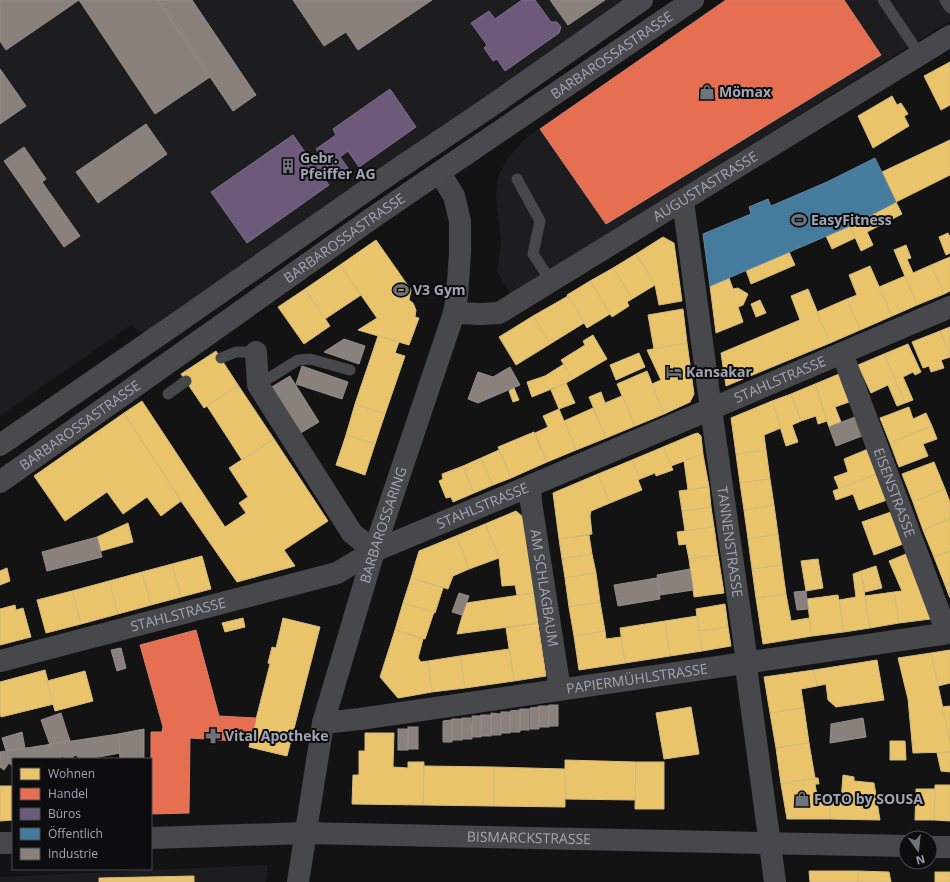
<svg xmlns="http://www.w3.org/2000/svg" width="950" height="882" viewBox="0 0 950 882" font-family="'Open Sans',sans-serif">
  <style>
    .built { fill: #1d1d1f }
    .homes { fill: #e9c46a; stroke: #d4bb80 }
    .shops { fill: #e76f51; stroke: #d3806f }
    .offices { fill: #6d597a; stroke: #7d708c }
    .public { fill: #457b9d; stroke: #6188a4 }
    .industry { fill: #8a817c; stroke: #928c8d }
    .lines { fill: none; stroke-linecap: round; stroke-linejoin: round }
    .service { stroke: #47484c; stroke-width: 11 }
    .minor { stroke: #47484c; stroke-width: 22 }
    .tertiary { stroke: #47484c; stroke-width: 22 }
    .primary { stroke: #49494e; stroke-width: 22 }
    .labels { text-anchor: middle; stroke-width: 4; stroke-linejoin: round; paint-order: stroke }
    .street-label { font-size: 14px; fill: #a3a6b5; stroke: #0d0d0f }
    .poi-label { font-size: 14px; font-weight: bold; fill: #a3a6b5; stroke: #0d0d0f; text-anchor: start }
  </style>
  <rect width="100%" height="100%" fill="#131313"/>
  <g class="built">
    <polygon points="0,0 625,0 150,337 131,325 0,416"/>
    <polygon points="724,0 950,0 950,21 510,294 497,272 501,243 496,195 498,177 506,160 526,138"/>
    <polygon points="268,865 266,882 0,882 0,877"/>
  </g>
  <g class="homes">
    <polygon points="950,62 950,105 941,110 924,76"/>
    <polygon points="892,96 897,105 901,103 908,114 904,116 909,126 873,148 858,116"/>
    <polygon points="950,140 950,175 896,202 882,172"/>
    <polygon points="896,202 902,214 867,232 873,245 861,251 850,226"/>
    <polygon points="850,226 855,238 832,249 826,236"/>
    <polygon points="948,233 950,237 950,253 946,255 939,237"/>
    <polygon points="663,237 674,243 682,301 659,305 655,285 636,254"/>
    <polygon points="376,240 411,290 409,300 413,303 416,310 415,317 419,318 409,345 358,330 377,318 340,265"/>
    <polygon points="906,245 911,258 907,259 913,273 931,265 944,294 917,305 894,250"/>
    <polygon points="789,252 795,265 751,284 746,270"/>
    <polygon points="636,254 655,285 632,299 613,268"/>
    <polygon points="950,257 950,291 944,294 931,265"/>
    <polygon points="340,265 361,295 325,319 305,289"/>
    <polygon points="870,266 892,316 860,330 847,299 857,295 849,275"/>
    <polygon points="613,268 632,299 627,302 629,306 612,317 590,281"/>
    <polygon points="905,276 917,305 892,316 879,287"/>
    <polygon points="729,278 733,289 738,288 748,294 743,305 738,307 743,322 716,333 710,286"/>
    <polygon points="590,281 610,314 587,328 567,295"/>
    <polygon points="305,289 330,326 304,344 278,307"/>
    <polygon points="808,289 830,343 726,386 721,353 800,320 791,296"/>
    <polygon points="568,296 584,323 550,344 533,316"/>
    <polygon points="847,299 860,330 830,343 817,312"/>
    <polygon points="760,300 766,313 756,317 751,304"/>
    <polygon points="683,309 687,343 654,349 648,315"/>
    <polygon points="533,316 550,344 516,365 499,337"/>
    <polygon points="950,327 950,357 940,331"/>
    <polygon points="940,331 950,357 941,360 944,368 931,372 929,366 923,368 912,342"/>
    <polygon points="593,335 607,359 573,379 561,360 585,345 583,341"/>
    <polygon points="378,336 399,342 395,353 405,356 385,414 355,404"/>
    <polygon points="687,343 694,394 690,402 664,414 652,384 661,380 647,350"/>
    <polygon points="908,344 921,372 915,375 913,372 903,377 913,400 905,403 884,354"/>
    <polygon points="216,351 238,385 204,408 181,374"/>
    <polygon points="639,353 645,367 616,380 610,365"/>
    <polygon points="884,354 905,403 897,406 888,385 871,393 858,365"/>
    <polygon points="564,364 573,379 566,383 532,397 527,382 545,376"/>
    <polygon points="647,371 664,414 635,426 617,384"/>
    <polygon points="839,374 849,402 835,407 841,422 829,427 815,384"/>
    <polygon points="566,383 575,403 559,409 551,390"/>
    <polygon points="815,384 827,421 818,424 816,416 801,421 791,394"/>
    <polygon points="238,385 274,439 242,460 207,406"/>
    <polygon points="514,388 519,400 513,402 509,391"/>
    <polygon points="601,392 605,403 622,396 635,426 606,438 589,397"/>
    <polygon points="791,394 801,421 792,425 798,442 786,446 772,401"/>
    <polygon points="142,401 225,527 246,513 239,503 248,497 229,468 274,439 328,521 284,550 295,566 237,582 181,501 124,413"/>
    <polygon points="772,401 781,428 764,435 766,450 736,454 731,418"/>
    <polygon points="355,404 385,414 375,444 346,435"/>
    <polygon points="909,407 913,419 926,413 932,426 890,443 880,418"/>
    <polygon points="593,408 606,438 576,450 564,421"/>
    <polygon points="559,409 576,450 547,462 535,433 548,427 543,416"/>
    <polygon points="124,413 181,501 161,516 147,497 123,514 107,492 65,521 34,476"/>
    <polygon points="932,426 937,439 923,444 928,456 899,467 890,443"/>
    <polygon points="534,432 547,462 511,478 498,447"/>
    <polygon points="698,433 701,436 703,454 671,466 663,447 694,434"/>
    <polygon points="346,435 375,444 365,475 336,465"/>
    <polygon points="663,447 673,470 656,476 655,473 640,479 632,460"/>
    <polygon points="868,449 877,474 839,489 834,477 848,472 844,459"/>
    <polygon points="499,450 511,478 493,485 481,458"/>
    <polygon points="766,450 770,479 740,483 736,454"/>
    <polygon points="703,454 709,487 688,490 684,461"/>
    <polygon points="481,458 493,485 474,493 463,466"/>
    <polygon points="632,460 640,479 638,480 642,490 610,503 598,474"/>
    <polygon points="934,462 945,489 913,502 902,474"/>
    <polygon points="463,466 474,493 453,502 451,497 446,498 439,481 443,479 442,474"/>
    <polygon points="598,474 610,503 591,511 590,516 592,534 559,539 553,493"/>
    <polygon points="877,474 887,500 859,510 853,494 836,500 833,491"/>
    <polygon points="770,479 774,505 744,510 740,483"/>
    <polygon points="709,487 711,507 682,511 679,491"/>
    <polygon points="945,489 950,502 950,519 923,530 913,502"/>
    <polygon points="774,505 778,534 748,539 744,510"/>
    <polygon points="711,507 714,527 685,531 682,511"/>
    <polygon points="516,511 523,517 534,593 517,595 515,585 502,586 499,558 485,524"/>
    <polygon points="891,512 903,544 874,555 862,522"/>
    <polygon points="950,519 950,551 934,557 923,530"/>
    <polygon points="128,523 133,542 101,551 97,537"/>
    <polygon points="485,524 499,558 469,569 456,536"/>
    <polygon points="714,527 718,555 689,559 686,544 679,545 677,532"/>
    <polygon points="778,534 782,565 752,569 748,539"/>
    <polygon points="589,535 592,554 562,559 559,539"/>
    <polygon points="456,536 469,569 453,576 448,589 411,578 419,551"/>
    <polygon points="950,551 950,583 945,585 934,557"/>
    <polygon points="592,554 596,573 565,578 562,559"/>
    <polygon points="906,554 931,619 899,623 894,592 902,591 889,561"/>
    <polygon points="718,555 724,593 694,597 689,559"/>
    <polygon points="202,556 211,589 181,597 172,564"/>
    <polygon points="818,559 823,588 806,591 801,561"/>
    <polygon points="172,564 181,597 151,605 142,572"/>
    <polygon points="782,565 786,594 756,598 752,569"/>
    <polygon points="876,566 882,588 865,592 861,571"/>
    <polygon points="7,568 10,581 0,585 0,571"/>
    <polygon points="861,571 870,628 844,632 839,600 856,597 853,574"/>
    <polygon points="142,572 151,605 118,614 109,581"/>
    <polygon points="596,573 600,602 569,607 565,578"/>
    <polygon points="411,578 443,588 435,613 403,603"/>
    <polygon points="109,581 118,614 81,624 72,591"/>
    <polygon points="950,583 950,598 945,585"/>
    <polygon points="72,591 81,624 46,633 37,600"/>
    <polygon points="894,592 899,623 870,628 865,596"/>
    <polygon points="534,593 538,623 457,634 466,603"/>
    <polygon points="786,594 791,621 809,618 812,636 763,644 756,598"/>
    <polygon points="838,595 844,632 812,636 807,599"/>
    <polygon points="600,602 605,631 574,636 569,607"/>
    <polygon points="403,603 434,612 425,639 395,630"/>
    <polygon points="725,604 728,627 699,631 696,609"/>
    <polygon points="15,605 16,610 23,608 31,637 0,645 0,609"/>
    <polygon points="697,616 702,651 670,656 665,621"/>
    <polygon points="243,618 245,627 225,632 222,623"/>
    <polygon points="283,618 320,627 287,756 249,747 270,664 268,663 272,647 276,648"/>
    <polygon points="665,621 670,656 625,663 620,628"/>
    <polygon points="538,623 546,676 514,681 506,628"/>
    <polygon points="728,627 731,646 702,651 699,631"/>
    <polygon points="395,630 423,639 418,658 421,662 428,661 432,692 398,698 380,677"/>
    <polygon points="605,631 606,639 621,637 625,663 579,670 574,636"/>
    <polygon points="509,649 514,681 465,688 460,656"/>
    <polygon points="950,650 950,683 938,686 931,653"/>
    <polygon points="931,653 950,741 950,752 913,753 908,699 898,658"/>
    <polygon points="460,656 465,688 432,692 428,661"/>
    <polygon points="877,660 884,700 836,707 828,700 826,684 817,686 814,670"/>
    <polygon points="45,670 54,704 1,717 0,712 0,682"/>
    <polygon points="814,670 817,686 801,689 804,708 770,713 764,677"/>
    <polygon points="85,671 93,701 55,711 47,681"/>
    <polygon points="950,706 950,737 949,737 942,707"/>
    <polygon points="691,707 699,754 664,759 656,713"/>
    <polygon points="804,708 809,743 776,748 770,713"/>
    <polygon points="365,733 394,733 393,767 408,768 408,762 424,762 423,805 352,804 353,775 359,775 359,751 365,751"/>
    <polygon points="890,741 905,741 906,760 890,760"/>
    <polygon points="809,743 815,778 781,784 776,748"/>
    <polygon points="950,752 950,772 941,771 937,753"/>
    <polygon points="565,760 636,762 635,800 565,799"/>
    <polygon points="636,762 664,762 664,809 635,809"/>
    <polygon points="424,766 494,767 494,806 423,805"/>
    <polygon points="494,767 565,769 565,807 494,806"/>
    <polygon points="843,775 854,777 854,781 874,783 880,820 830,819 830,800 841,801"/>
    <polygon points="815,778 818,778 819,784 815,784 818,801 830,800 830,819 787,819 781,784"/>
    <polygon points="935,785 950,785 950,821 934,820"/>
    <polygon points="0,786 13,786 13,820 0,821"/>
    <polygon points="916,789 935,789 934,820 915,820"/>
    <polygon points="809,871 858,871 858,882 810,882"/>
    <polygon points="858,871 889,872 891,882 858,882"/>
    <rect x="935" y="872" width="15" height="10"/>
    <polygon points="194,876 194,882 99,882 99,878"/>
  </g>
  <g class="shops">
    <polygon points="726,0 844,0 881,55 606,224 540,129"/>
    <polygon points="196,630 219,716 256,718 251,742 190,738 189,813 151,814 151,732 162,732 163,727 140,645"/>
  </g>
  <g class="offices">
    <polygon points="522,0 535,0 551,22 557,22 561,27 559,33 505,71 497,59 493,61 484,48 487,45 471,23 489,11 495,19"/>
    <polygon points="390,89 416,127 359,167 348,151 340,157 348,168 336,176 328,166 319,172 329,185 247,243 211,192 293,135 312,162 321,156 316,149 336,135 333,129"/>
  </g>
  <polygon class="public" points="875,158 896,202 850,226 710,286 703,234 751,214 749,207 768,199 771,206 827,182"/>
  <g class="industry">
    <polygon points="0,0 158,0 210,77 155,114 79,0 6,50 0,41"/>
    <polygon points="158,0 192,0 256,95 233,111"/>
    <polygon points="293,0 432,0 358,50 346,32 324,46"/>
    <polygon points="550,0 605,0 568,25"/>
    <polygon points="0,69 26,106 0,124"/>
    <polygon points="146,124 167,154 98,203 76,172"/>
    <polygon points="24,147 46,179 42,182 80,236 64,247 4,161"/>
    <polygon points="344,339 365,346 359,364 324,352"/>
    <polygon points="302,366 348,382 342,399 296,384"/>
    <polygon points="510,367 520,385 478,403 468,399 478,372 493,377"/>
    <polygon points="290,376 319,422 299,434 270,388"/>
    <polygon points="855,417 862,436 836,446 829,427"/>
    <polygon points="97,537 102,557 47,571 42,552"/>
    <polygon points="690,569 693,590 660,595 657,575"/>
    <polygon points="657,578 660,599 618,606 614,585"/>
    <polygon points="806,591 808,609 797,610 794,592"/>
    <polygon points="459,593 469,596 462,615 452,612"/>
    <polygon points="121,648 126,668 117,671 111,650"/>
    <rect x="549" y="705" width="9" height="21"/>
    <rect x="539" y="706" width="10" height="21"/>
    <polygon points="539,707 539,729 530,729 530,708"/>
    <rect x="520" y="709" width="9" height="21"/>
    <polygon points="520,710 520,732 510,732 510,711"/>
    <rect x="501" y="712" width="9" height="21"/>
    <polygon points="61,713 70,741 50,745 41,720"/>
    <polygon points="491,713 501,714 501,735 491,735"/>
    <rect x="481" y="715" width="10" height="21"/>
    <rect x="472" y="716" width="9" height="21"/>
    <polygon points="462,718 471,718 472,739 462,739"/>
    <polygon points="863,718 866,737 830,743 831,724"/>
    <rect x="452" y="719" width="10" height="21"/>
    <polygon points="452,720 452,742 443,742 443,721"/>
    <rect x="408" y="727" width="10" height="22"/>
    <polygon points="144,729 144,759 120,759 118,734"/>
    <rect x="398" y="729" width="10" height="21"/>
    <polygon points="22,732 25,748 6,751 2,738"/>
    <polygon points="118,734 120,753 88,759 82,759 75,755 71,759 66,759 62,756 60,759 50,759 49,758 48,759 13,759 13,767 9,763 4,770 0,767 0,752"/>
  </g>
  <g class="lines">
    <g class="service">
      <polyline points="883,0 920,55"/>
      <polyline points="945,0 950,8"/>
      <polyline points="517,179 540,221 533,254 551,281"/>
      <polyline points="221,358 236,352 256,352"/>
      <polyline points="258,385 298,360 310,359 350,370"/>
      <polyline points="168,394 186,381"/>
    </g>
    <g class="minor">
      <path id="s1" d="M683 201 711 409 747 662V674L775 882"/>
      <path id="s2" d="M454 313 482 314 499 313 950 36"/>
      <polyline points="256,352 258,385 352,533 374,551"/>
      <path id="s3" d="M842 353 947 633"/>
      <path id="s4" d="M530 486 531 502 558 677 561 689"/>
      <path id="s5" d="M0 661 337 573 374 551 530 486 950 307"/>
      <path id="s6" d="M323 723 360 719 950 633"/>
      <path id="s7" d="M151 838 305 833 906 846"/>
      <polyline points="0,843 13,843"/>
      <polyline points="930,847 950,847"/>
    </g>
    <path class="tertiary" id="s8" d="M298 882 323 723 374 551 454 313 457 296 460 253V221L454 196 440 173"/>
    <g class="primary">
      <polyline points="0,445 184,318 374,185 494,104 642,0"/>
      <path id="s9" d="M0 482 375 216 693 0"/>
    </g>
  </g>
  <defs>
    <symbol id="shop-bare" viewBox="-9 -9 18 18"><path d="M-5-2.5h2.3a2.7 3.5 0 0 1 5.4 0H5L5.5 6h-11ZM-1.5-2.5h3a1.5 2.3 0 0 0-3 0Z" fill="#71737c" stroke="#0d0d0f" stroke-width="2.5" paint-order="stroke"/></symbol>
    <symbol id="building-bare" viewBox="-9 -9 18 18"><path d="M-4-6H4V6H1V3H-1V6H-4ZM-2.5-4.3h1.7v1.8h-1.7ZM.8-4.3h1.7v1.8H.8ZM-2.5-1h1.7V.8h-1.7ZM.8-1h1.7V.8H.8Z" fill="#71737c" stroke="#0d0d0f" stroke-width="2.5" paint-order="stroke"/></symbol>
    <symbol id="stadium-bare" viewBox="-9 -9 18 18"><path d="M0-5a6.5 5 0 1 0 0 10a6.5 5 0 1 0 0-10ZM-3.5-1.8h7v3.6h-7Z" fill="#71737c" stroke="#0d0d0f" stroke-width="2.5" paint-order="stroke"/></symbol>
    <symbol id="hotel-bare" viewBox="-9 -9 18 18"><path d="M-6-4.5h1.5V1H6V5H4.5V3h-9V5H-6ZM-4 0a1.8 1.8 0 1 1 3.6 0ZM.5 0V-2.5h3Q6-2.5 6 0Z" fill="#71737c" stroke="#0d0d0f" stroke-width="2.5" paint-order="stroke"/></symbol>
    <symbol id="pharmacy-bare" viewBox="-9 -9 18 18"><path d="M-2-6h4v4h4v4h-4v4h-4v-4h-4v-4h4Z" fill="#71737c" stroke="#0d0d0f" stroke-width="2.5" paint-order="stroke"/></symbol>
  </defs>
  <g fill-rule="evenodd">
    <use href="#shop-bare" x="696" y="81" width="22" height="22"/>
    <use href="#building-bare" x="277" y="155" width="22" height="22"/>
    <use href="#stadium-bare" x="788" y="209" width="22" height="22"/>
    <use href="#stadium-bare" x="390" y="279" width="22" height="22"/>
    <use href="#hotel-bare" x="663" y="361" width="22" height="22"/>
    <use href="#pharmacy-bare" x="202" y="725" width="22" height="22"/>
    <use href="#shop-bare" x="791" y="788" width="22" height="22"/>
  </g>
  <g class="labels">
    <g class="street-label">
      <text dy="5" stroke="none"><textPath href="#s9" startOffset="746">BARBAROSSASTRASSE</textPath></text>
      <text dy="5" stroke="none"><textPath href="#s2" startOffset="287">AUGUSTASTRASSE</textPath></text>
      <text dy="5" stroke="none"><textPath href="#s9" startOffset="422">BARBAROSSASTRASSE</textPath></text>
      <text dy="5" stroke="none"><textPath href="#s5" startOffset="832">STAHLSTRASSE</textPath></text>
      <text dy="5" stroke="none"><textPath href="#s9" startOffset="98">BARBAROSSASTRASSE</textPath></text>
      <text dy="5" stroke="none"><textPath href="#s3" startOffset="149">EISENSTRASSE</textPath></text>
      <text dy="5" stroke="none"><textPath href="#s5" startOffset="509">STAHLSTRASSE</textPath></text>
      <text dy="5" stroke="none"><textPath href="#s8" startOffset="368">BARBAROSSARING</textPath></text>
      <text dy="5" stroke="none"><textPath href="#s1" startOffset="344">TANNENSTRASSE</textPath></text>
      <text dy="5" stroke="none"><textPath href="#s4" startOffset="103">AM SCHLAGBAUM</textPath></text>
      <text dy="5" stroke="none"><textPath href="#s5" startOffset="184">STAHLSTRASSE</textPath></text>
      <text dy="5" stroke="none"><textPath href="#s6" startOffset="317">PAPIERMÜHLSTRASSE</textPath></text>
      <text dy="5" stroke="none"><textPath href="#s7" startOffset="378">BISMARCKSTRASSE</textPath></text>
    </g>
    <g class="poi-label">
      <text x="719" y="97">Mömax</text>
      <text x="300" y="163">Gebr.<tspan x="300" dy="16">Pfeiffer AG</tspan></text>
      <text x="811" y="225">EasyFitness</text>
      <text x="413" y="295">V3 Gym</text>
      <text x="686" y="377">Kansakar</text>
      <text x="225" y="741">Vital Apotheke</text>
      <text x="814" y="804">FOTO by SOUSA</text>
    </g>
  </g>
  <rect x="12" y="758" width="140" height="112" fill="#0d0d0f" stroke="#494a51"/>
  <rect x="20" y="768" width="20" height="12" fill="#e9c46a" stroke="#494a51"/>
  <text x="48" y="778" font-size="12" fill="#a3a6b5">Wohnen</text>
  <rect x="20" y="788" width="20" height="12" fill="#e76f51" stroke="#494a51"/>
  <text x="48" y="798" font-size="12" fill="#a3a6b5">Handel</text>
  <rect x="20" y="808" width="20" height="12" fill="#6d597a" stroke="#494a51"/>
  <text x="48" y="818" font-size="12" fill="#a3a6b5">Büros</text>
  <rect x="20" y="828" width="20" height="12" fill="#457b9d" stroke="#494a51"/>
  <text x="48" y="838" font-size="12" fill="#a3a6b5">Öffentlich</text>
  <rect x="20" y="848" width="20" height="12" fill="#8a817c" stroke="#494a51"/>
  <text x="48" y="858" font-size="12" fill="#a3a6b5">Industrie</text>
  <g transform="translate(918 850) rotate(165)"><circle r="19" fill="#0d0d0f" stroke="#494a51"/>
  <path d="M0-3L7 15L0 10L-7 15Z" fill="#71737c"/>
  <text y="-6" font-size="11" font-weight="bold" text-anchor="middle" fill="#a3a6b5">N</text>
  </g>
</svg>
